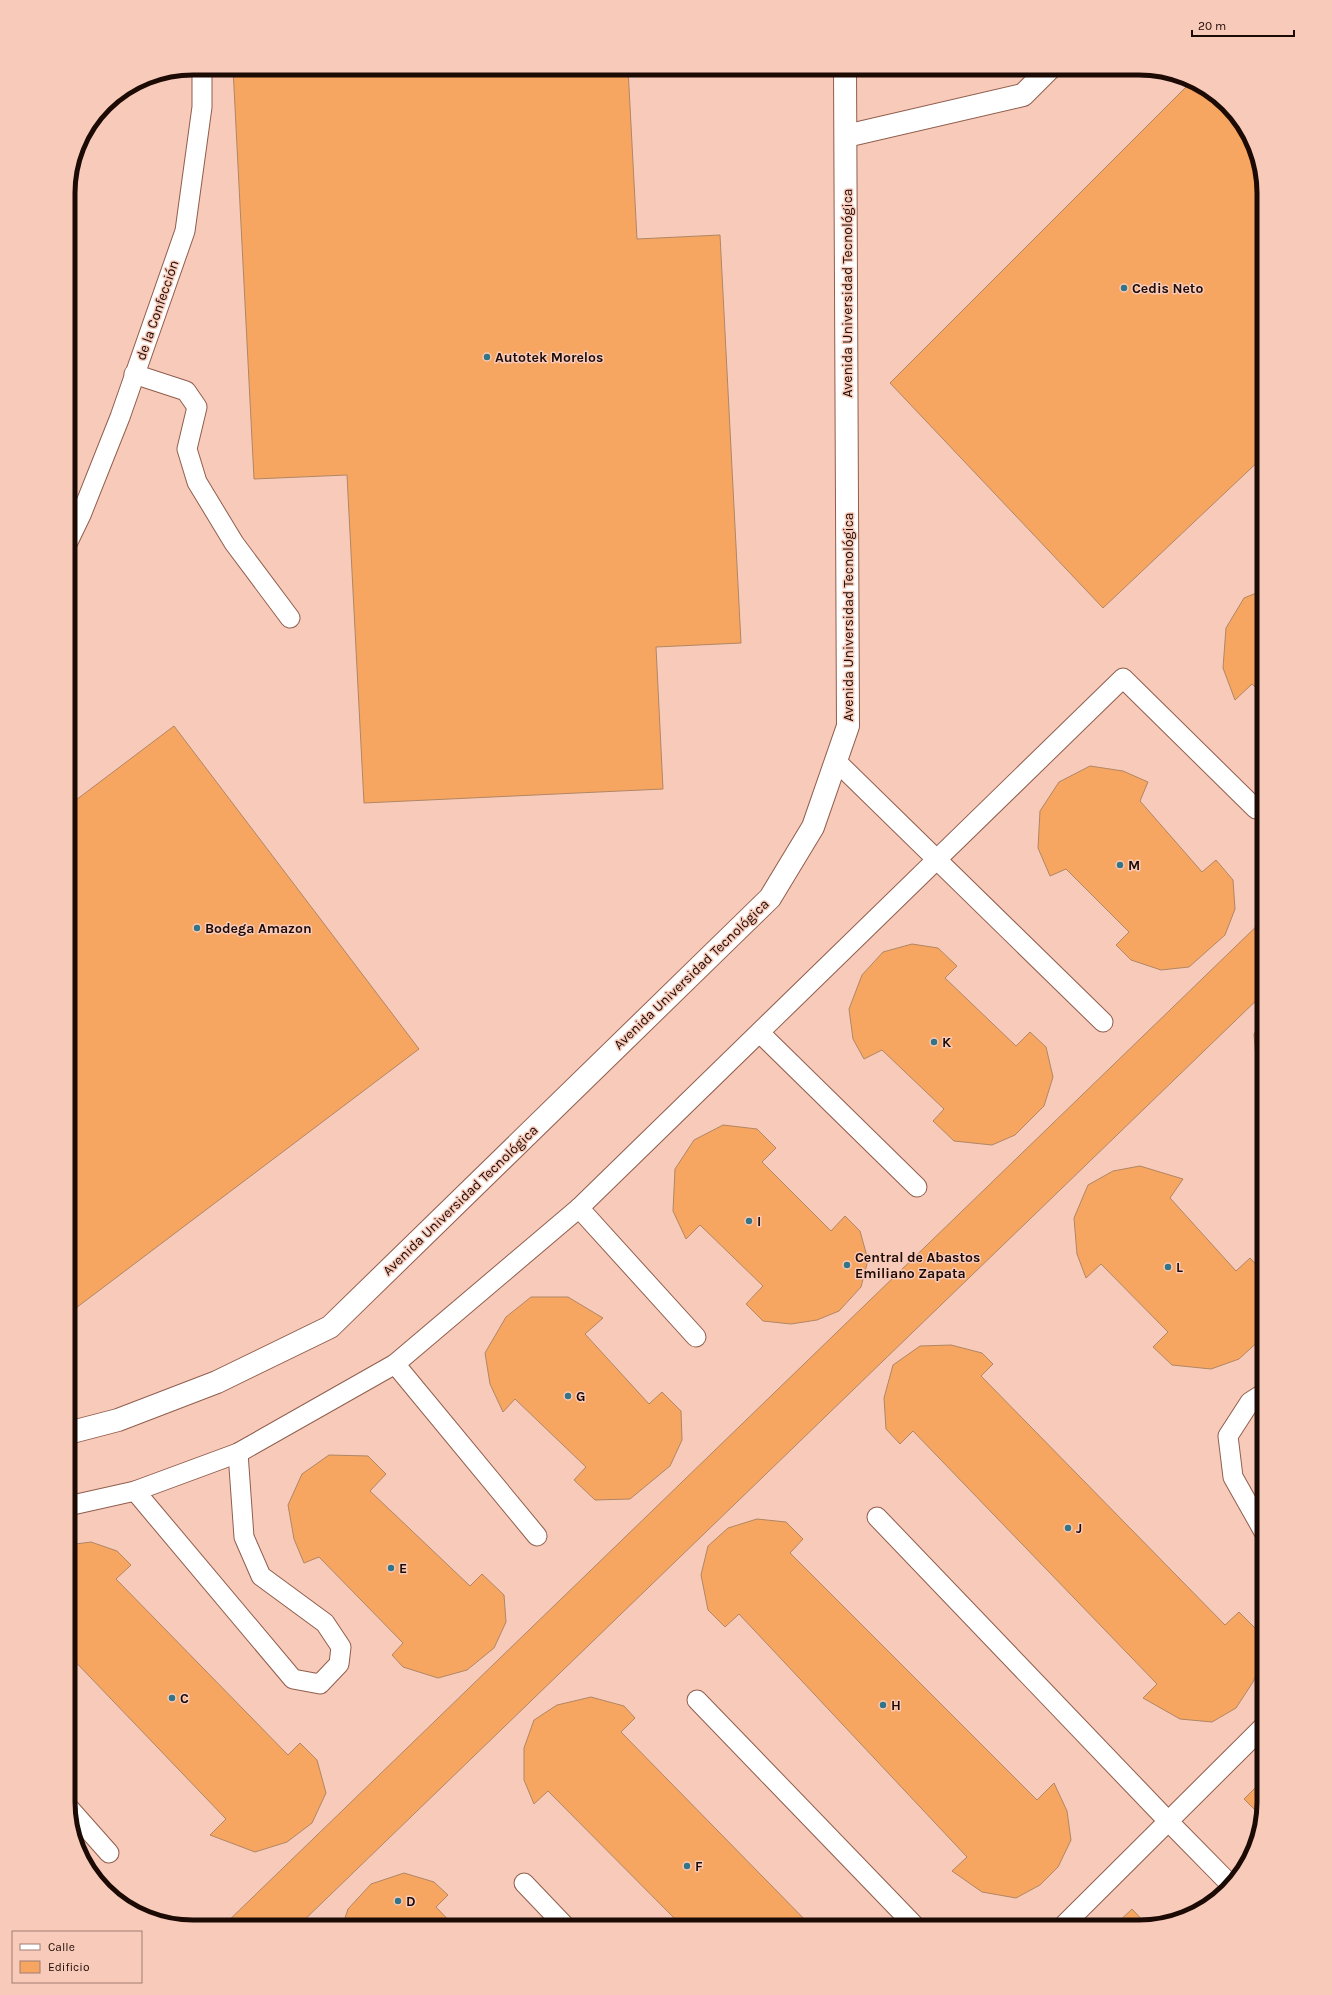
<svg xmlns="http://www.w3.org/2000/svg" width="1332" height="1995" viewBox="0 0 1332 1995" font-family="Karla,sans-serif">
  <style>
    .building { fill: #f7a661; stroke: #b18664 }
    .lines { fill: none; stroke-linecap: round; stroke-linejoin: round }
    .service-casing { stroke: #905e4d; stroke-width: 21 }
    .minor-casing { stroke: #905e4d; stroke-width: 24 }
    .service { stroke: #fff; stroke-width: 19 }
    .minor { stroke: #fff; stroke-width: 22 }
    .poi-dot { fill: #337587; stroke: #f8caba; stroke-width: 1.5 }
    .labels { text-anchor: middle; stroke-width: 3; stroke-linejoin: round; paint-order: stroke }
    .poi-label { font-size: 14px; font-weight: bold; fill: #1c0a04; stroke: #f8caba; text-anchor: start }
    .street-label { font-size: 14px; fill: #1c0a04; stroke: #f8caba }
    .rim { fill: none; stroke: #1c0a04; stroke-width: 5 }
  </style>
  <rect width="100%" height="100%" fill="#f8caba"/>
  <g class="building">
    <polygon points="233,68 628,68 637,239 720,235 741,643 656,647 663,789 364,803 347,475 254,479"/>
    <polygon points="1190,83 1208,89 1247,131 1264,193 1264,456 1103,608 890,383"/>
    <polygon points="68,188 74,299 68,299"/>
    <polygon points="1264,590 1264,696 1252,684 1235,700 1223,668 1226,628 1244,598"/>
    <polygon points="174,726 419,1049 68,1314 68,806"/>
    <polygon points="1090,766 1123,771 1148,782 1140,801 1202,872 1216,860 1233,880 1235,909 1225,935 1189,967 1161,970 1131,960 1116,945 1129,932 1066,869 1050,876 1038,848 1040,811 1059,782"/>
    <polygon points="1264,919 1264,993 297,1927 222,1927"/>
    <polygon points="912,944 938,948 957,966 945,978 1016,1046 1030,1032 1046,1047 1053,1077 1044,1106 1015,1135 992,1145 954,1141 933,1121 944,1109 882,1050 864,1059 853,1039 849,1009 862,975 883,952"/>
    <polygon points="1264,1018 1264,1084 1257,1071 1254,1034"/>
    <polygon points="723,1125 757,1129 776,1148 762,1162 831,1231 845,1216 860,1231 868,1260 861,1287 839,1311 817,1320 791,1324 763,1321 746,1304 763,1286 700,1225 686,1239 673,1211 675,1169 694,1140"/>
    <polygon points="1140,1166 1183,1179 1170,1198 1236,1271 1250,1258 1264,1273 1264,1331 1262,1338 1239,1359 1211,1369 1172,1365 1153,1347 1168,1332 1101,1264 1086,1278 1077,1254 1074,1218 1088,1185 1113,1171"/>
    <polygon points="531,1297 568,1297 603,1318 585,1334 649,1404 662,1392 681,1411 682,1440 670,1466 630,1499 595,1500 574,1480 586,1467 515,1399 503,1412 490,1384 485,1353 506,1317"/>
    <polygon points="951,1345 982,1353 993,1364 981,1376 1225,1625 1239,1612 1258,1631 1262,1659 1253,1682 1236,1708 1212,1722 1180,1719 1143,1698 1157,1684 913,1431 900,1444 886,1429 884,1398 893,1365 920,1346"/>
    <polygon points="329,1455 368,1456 386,1474 370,1491 470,1586 482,1574 504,1595 506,1622 494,1648 467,1670 438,1678 403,1667 392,1655 403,1643 319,1557 304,1563 294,1539 288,1505 302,1474"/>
    <polygon points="757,1519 786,1522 803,1539 790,1553 1037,1800 1054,1783 1067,1811 1071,1840 1058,1867 1040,1885 1016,1898 982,1892 952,1871 967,1857 739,1614 725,1627 708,1610 701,1575 708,1546 728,1528"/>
    <polygon points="91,1542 117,1551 131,1565 116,1579 288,1755 300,1743 317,1760 326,1793 312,1823 287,1842 255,1852 210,1835 226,1819 68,1654 68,1545"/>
    <polygon points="591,1697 624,1706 635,1718 621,1732 812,1927 683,1927 548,1791 534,1804 524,1780 524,1748 534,1720 557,1705"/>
    <polygon points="1264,1779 1264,1802 1260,1815 1244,1799"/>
    <polygon points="404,1873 434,1882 448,1895 436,1907 455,1927 342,1927 348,1909 371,1884"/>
    <polygon points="1132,1909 1147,1925 1139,1927 1113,1927"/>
  </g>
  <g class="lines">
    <defs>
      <g id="service">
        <polyline points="134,374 186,391 197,407 187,449 197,482 234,543 290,618"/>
        <polyline points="68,542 81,515 120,417 185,231 202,107 202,68"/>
        <polyline points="836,761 1103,1022"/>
        <polyline points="760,1033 917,1187"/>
        <polyline points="579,1208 696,1337"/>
        <polyline points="395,1364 537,1536"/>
        <polyline points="135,1491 293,1679 320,1684 339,1664 341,1647 325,1623 261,1576 244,1537 238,1453"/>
        <polyline points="68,1506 135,1491 238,1453 395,1364 579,1208 1123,678 1256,809"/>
        <polyline points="877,1517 1169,1822 1229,1883"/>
        <polyline points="1264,1532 1233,1477 1228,1436 1250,1402 1264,1393"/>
        <polyline points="697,1700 916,1927"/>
        <polyline points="70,1809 109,1853"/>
        <polyline points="524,1883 566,1927"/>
        <polyline points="1062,1927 1264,1726"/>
      </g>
      <g id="minor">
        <polyline points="846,136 1023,95 1050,68"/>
        <polyline points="68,1433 118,1420 217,1382 330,1327 770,898 813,827 848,726 845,68"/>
      </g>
    </defs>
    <use href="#service" class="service-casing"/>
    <use href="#minor" class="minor-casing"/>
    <use href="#service" class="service"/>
    <use href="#minor" class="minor"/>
  </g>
  <g class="poi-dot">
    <circle cx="1124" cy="288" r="4"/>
    <circle cx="487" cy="357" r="4"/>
    <circle cx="1120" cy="865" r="4"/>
    <circle cx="197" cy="928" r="4"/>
    <circle cx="934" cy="1042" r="4"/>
    <circle cx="749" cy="1221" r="4"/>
    <circle cx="847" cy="1265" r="4"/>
    <circle cx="1168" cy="1267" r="4"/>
    <circle cx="568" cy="1396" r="4"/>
    <circle cx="1068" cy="1528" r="4"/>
    <circle cx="391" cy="1568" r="4"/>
    <circle cx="172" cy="1698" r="4"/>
    <circle cx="883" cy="1705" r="4"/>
    <circle cx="687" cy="1866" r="4"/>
    <circle cx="398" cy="1901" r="4"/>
  </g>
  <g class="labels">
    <g class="poi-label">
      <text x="1132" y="293">Cedis Neto</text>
      <text x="495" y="362">Autotek Morelos</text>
      <text x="1128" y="870">M</text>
      <text x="205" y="933">Bodega Amazon</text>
      <text x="942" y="1047">K</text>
      <text x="757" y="1226">I</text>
      <text x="855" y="1262">Central de Abastos<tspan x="855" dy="16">Emiliano Zapata</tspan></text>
      <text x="1176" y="1272">L</text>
      <text x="576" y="1401">G</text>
      <text x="1076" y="1533">J</text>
      <text x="399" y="1573">E</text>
      <text x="180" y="1703">C</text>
      <text x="891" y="1710">H</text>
      <text x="695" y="1871">F</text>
      <text x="406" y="1906">D</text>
    </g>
    <g class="street-label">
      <text transform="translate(847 293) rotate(-90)" y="5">Avenida Universidad Tecnológica</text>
      <text transform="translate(157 310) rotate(-71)" y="5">de la Confección</text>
      <text transform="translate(848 617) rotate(-90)" y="5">Avenida Universidad Tecnológica</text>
      <text transform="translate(691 974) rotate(-44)" y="5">Avenida Universidad Tecnológica</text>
      <text transform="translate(460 1200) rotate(-44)" y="5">Avenida Universidad Tecnológica</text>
    </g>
  </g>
  <path d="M0 0H1332V1995H0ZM193 75H1139A118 118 0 0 1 1257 193V1802A118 118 0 0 1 1139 1920H193A118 118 0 0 1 75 1802V193A118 118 0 0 1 193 75Z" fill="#f8caba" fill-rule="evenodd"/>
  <path class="rim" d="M193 75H1139A118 118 0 0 1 1257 193V1802A118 118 0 0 1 1139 1920H193A118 118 0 0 1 75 1802V193A118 118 0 0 1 193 75Z"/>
  <rect x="12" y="1931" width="130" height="52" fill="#f8caba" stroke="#a07d71"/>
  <rect x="20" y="1944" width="20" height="6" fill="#ffffff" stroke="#a07d71"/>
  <text x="48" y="1951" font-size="12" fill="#1c0a04">Calle</text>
  <rect x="20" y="1961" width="20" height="12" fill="#f7a661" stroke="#a07d71"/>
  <text x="48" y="1971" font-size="12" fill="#1c0a04">Edificio</text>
  <path d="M1192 30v6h102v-6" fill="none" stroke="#1c0a04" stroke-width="2"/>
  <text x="1198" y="30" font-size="12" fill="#1c0a04" stroke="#f8caba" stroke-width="3" paint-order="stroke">20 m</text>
</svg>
